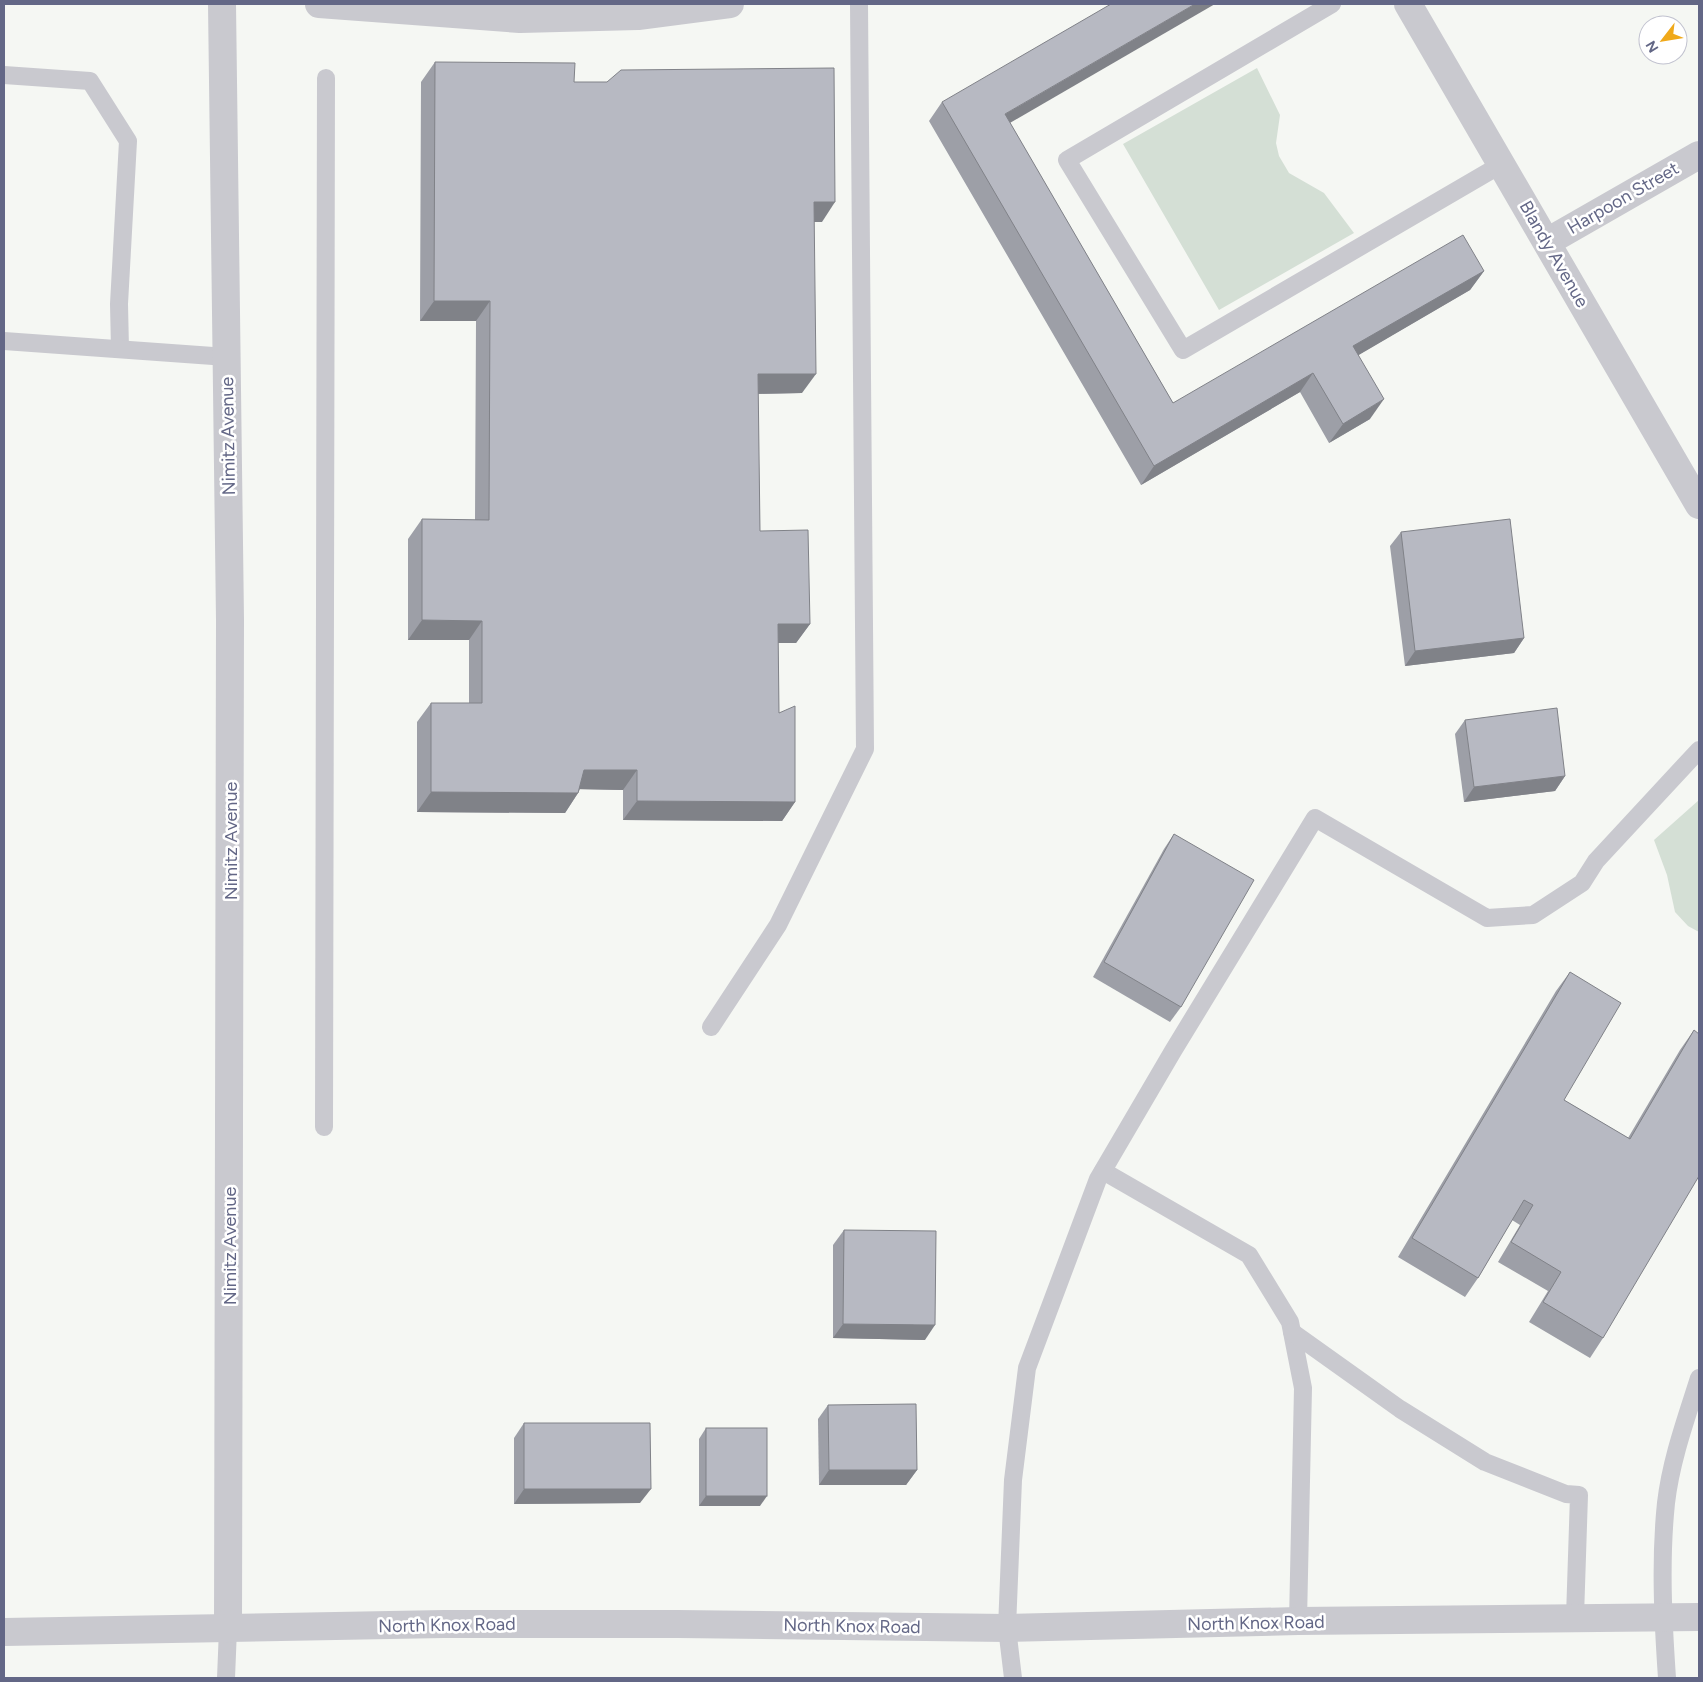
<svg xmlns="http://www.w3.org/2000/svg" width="1703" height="1682" viewBox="0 0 1703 1682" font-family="Figtree,sans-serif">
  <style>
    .green { fill: #d4dfd5 }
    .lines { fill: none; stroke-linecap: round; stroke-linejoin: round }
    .service { stroke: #c9c9cf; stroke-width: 18 }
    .minor { stroke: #c9c9cf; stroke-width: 28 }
    .tertiary { stroke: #c9c9cf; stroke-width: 28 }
    .wall { fill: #9d9fa7 }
    .shaded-wall { fill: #808288 }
    .building { fill: #b7b9c2; stroke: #808288 }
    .labels { text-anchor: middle; stroke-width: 5; stroke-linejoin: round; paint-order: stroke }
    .street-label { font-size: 18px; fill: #636786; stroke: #fff }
  </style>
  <rect width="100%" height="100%" fill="#f5f7f3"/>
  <g class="green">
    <polygon points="1257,68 1280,115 1276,143 1279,156 1289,173 1324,193 1354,233 1219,310 1123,144"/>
    <polygon points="1699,800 1699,932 1688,926 1675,912 1667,875 1654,840"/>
  </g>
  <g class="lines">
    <g class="service">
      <polyline points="1332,4 1067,160 1183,350 1502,164"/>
      <polyline points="4,75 90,81 128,141 119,304 120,349"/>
      <polyline points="4,341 227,357"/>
      <polyline points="711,1027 778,925 865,749 859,4"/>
      <polyline points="324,1127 326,78"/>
      <polyline points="1103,1171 1249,1255 1290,1322 1303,1388 1298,1621"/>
      <polyline points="1292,1332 1400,1409 1485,1462 1566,1494 1579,1495 1575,1617"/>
      <polyline points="226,1678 228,1629"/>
      <polyline points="1013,1678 1007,1628 1013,1480 1027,1368 1098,1179 1173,1051 1315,818 1487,918 1533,915 1582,883 1596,861 1699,750"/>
      <path d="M1667 1678C1663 1620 1660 1561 1666 1503 1671 1460 1686 1419 1699 1378"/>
    </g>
    <g class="minor">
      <polyline points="222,4 230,620 228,1629"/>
      <polyline points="319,4 520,19 638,16 730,4"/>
      <polyline points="1547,242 1699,155"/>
    </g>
    <g class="tertiary">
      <polyline points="1408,4 1699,505"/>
      <polyline points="4,1632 444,1624 678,1624 1007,1628 1298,1621 1699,1617"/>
    </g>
  </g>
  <g class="wall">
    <polygon points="435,62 574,82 822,222 814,222 802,393 758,394 760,531 810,624 796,643 778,643 779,713 795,802 782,821 623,820 623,790 580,789 578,793 565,813 417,812 417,722 431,703 469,703 469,640 408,640 408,539 422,519 475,520 476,321 420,321 421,82"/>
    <polygon points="942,102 1010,123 1173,403 1484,271 1470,290 1358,355 1370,419 1329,443 1300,392 1141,485 929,121"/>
    <polygon points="1401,532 1524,638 1514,653 1405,666 1390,546"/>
    <polygon points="1465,720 1565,776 1555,791 1464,802 1455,734"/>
    <polygon points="1174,834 1181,1007 1170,1022 1093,977 1164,849"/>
    <polygon points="1570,972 1564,1100 1628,1138 1680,1050 1694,1030 1603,1338 1590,1358 1529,1322 1548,1291 1498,1262 1520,1225 1512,1220 1478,1278 1465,1297 1398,1257 1556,991"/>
    <polygon points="844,1230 925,1340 833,1338 833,1245"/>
    <polygon points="828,1405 917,1470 906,1485 819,1485 818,1419"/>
    <polygon points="524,1423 640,1503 514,1504 514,1438"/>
    <polygon points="706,1428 760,1506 699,1506 699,1439"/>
  </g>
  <g class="shaded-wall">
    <polygon points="1195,4 1215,4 991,134 1005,114"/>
    <polygon points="814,202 835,202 822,222 800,222"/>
    <polygon points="1484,271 1470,290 1340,366 1353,346"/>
    <polygon points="434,301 490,301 476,321 420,321"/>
    <polygon points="1313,373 1300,392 1141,485 1154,466"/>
    <polygon points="758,374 816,374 802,393 744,394"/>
    <polygon points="1384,399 1370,419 1329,443 1343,424"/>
    <polygon points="422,620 482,621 469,640 408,640"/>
    <polygon points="778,624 810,624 796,643 765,643"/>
    <polygon points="1524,638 1514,653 1405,666 1415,651"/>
    <polygon points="584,770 637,770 623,790 571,789"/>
    <polygon points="1565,776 1555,791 1464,802 1474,787"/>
    <polygon points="431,792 578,793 565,813 417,812"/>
    <polygon points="637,801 795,802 782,821 623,820"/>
    <polygon points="843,1324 935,1325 925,1340 833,1338"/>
    <polygon points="829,1470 917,1470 906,1485 819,1485"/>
    <polygon points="524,1489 651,1489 640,1503 514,1504"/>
    <polygon points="706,1496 767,1496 760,1506 699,1506"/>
  </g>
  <g class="building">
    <polygon points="1111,4 1195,4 1005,114 1173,403 1463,235 1484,271 1353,346 1384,399 1343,424 1313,373 1154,466 942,102"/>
    <polygon points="435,62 575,63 574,82 607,82 621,70 834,68 835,202 814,202 816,374 758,374 760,531 808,530 810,624 778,624 779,713 795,706 795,802 637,801 637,770 584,770 578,793 431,792 431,703 482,703 482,621 422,620 422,519 489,520 490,301 434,301"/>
    <polygon points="1510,519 1524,638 1415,651 1401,532"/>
    <polygon points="1557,708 1565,776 1474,787 1465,720"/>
    <polygon points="1174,834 1254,880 1181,1007 1104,962"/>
    <polygon points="1570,972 1621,1003 1564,1100 1630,1139 1694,1030 1699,1034 1699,1176 1603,1338 1543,1302 1561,1272 1511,1242 1533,1205 1524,1200 1478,1278 1412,1238"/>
    <polygon points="844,1230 936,1231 935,1325 843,1324"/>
    <polygon points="916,1404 917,1470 829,1470 828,1405"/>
    <polygon points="524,1423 650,1423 651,1489 524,1489"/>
    <rect x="706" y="1428" width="61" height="68"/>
  </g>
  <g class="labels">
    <g class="street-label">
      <text transform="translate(1623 198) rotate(-30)" y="6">Harpoon Street</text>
      <text transform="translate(1554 254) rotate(60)" y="6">Blandy Avenue</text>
      <text transform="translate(228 436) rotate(-91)" y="6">Nimitz Avenue</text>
      <text transform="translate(231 841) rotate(-90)" y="6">Nimitz Avenue</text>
      <text transform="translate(230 1246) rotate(-90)" y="6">Nimitz Avenue</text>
      <text transform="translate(1256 1623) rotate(-1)" y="6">North Knox Road</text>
      <text transform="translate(447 1625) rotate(-1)" y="6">North Knox Road</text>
      <text transform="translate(852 1626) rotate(1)" y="6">North Knox Road</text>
    </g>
  </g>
  <rect width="1703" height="1682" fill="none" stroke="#636786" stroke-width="10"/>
  <g transform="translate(1663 40) rotate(239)"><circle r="24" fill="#ffffff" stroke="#c1c2cf"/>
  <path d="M0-4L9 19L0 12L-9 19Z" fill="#f0a91a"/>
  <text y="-8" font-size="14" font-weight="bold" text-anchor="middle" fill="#636786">N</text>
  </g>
</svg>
